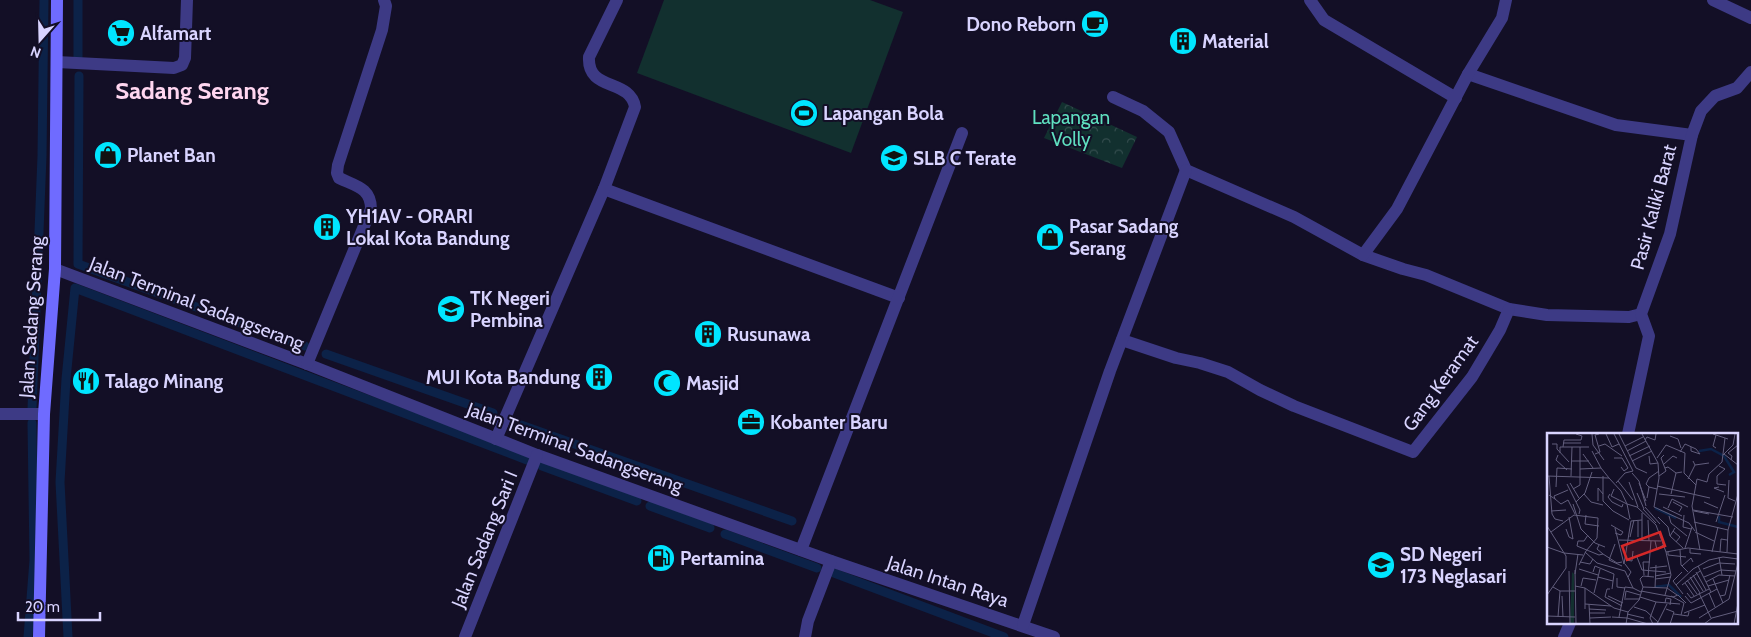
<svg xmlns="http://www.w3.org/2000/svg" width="1751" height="637" viewBox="0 0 1751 637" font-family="Cabin,sans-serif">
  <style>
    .park { fill: url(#park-crowns) }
    .pitch { fill: #12302f }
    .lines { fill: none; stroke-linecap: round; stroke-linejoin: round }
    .stream { stroke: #0c2248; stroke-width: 9 }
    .street { stroke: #3d3a85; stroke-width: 12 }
    .secondary { stroke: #6f6bff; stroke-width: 12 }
    .labels { text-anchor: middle; stroke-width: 4; stroke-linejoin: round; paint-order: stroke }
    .poi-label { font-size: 19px; font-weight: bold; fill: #d9d4ff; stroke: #130f26; text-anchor: start }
    .park-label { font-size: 19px; fill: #5fe0c0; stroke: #130f26 }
    .street-label { font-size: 19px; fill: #d9d4ff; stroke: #130f26 }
    .district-label { font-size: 24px; font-weight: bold; fill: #ffd6f0; stroke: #130f26 }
    .inset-river { fill: none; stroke: #0c2248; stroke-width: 2.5 }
    .inset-road { fill: none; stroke: #625e7d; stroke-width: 1 }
    .view { fill: #d62828; fill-opacity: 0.15; stroke: #d62828; stroke-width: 2.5 }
    .inset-edge { fill: none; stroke: #d9d4ff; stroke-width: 2.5 }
  </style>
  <defs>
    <pattern id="park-crowns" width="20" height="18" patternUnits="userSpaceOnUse" patternTransform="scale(1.25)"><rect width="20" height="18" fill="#12302f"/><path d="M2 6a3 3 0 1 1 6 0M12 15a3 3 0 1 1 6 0" fill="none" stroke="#344d4e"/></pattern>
  </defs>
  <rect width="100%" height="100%" fill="#130f26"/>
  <polygon class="park" points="1062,102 1137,137 1122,168 1044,138"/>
  <polygon class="pitch" points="664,0 870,0 903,12 851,153 637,73"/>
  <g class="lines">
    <g class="stream">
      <polyline points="78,57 78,0"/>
      <polyline points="79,76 78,264 243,324"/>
      <polyline points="266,332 305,346"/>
      <polyline points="326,354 493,413"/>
      <polyline points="32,409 42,156 44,0"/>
      <polyline points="521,425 792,521"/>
      <polyline points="542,466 637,501"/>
      <polyline points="650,506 710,528"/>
      <polyline points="725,534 817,568"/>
      <polyline points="834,573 1004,637"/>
      <polyline points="28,637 34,560 32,423"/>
      <polyline points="68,637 60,482 66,379 75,288 527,460"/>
    </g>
    <g class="street">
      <polyline points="1310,0 1324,20 1456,98"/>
      <polyline points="1713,0 1751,18"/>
      <polyline points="57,62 174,68 182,65 185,58 187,0"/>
      <polyline points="1468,74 1616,125 1692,135"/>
      <polyline points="1113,97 1143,111 1169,132 1186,170 1294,217 1363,255 1403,269 1426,275 1509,309 1547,315 1629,317 1641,314"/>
      <polyline points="604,189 899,298"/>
      <polyline points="1363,255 1397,209 1468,74 1502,18 1506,0"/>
      <polyline points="55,269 307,364 537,455 831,561 1054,637"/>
      <polyline points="1122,340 1176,358 1200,363 1228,372 1260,390 1294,406 1413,452 1472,377 1500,330 1509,309"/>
      <path d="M307 364 371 209C371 188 356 186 339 178L337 173 338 165 382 30 386 6 384 0"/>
      <polyline points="0,414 44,414"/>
      <polyline points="1628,434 1649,336 1641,314 1670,234 1692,135 1701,111 1715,96 1737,88 1751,72"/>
      <path d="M496 439 604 189 635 107C630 78 587 92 589 57L617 0"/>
      <polyline points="801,550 962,133"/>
      <polyline points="1023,625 1110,371 1186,170"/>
      <polyline points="465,637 537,455"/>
      <polyline points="805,637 808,621 831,561"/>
      <polyline points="1564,637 1570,623"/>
    </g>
    <polyline class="secondary" points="39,637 44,414 55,269 57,0"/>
  </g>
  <defs>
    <symbol id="cafe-disc" viewBox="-11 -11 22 22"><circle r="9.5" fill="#00e5ff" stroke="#130f26"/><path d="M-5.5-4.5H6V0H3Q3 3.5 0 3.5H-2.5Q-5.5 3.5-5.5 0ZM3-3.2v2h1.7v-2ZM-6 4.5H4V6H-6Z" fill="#111"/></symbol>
    <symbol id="supermarket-disc" viewBox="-11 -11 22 22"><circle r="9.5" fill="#00e5ff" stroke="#130f26"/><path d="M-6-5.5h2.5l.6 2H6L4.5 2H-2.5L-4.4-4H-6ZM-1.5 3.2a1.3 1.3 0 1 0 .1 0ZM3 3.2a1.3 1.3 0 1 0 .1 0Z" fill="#111"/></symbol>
    <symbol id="building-disc" viewBox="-11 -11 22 22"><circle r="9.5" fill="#00e5ff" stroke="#130f26"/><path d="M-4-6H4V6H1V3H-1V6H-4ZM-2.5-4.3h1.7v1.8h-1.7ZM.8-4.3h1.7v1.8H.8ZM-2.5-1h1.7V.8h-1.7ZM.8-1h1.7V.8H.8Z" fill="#111"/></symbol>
    <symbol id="stadium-disc" viewBox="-11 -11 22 22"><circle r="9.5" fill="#00e5ff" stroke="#130f26"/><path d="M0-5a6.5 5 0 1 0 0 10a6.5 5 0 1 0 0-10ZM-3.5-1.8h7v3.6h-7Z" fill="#111"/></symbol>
    <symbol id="shop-disc" viewBox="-11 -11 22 22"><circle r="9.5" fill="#00e5ff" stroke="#130f26"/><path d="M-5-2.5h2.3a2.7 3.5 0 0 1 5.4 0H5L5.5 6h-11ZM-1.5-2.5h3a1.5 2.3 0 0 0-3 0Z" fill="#111"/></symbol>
    <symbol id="school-disc" viewBox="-11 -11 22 22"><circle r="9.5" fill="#00e5ff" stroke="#130f26"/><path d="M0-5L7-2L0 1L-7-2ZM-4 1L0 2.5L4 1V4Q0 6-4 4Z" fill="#111"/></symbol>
    <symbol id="restaurant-disc" viewBox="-11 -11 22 22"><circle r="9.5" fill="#00e5ff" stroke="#130f26"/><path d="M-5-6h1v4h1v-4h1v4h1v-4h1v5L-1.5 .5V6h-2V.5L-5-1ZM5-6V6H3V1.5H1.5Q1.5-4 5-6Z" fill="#111"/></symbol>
    <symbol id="mosque-disc" viewBox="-11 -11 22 22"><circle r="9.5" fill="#00e5ff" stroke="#130f26"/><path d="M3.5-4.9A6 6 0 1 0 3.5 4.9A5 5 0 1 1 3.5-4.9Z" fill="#111"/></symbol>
    <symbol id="office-disc" viewBox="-11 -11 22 22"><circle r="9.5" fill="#00e5ff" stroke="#130f26"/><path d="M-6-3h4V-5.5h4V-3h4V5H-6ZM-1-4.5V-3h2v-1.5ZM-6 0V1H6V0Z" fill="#111"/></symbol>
    <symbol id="fuel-disc" viewBox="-11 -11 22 22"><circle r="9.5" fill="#00e5ff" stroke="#130f26"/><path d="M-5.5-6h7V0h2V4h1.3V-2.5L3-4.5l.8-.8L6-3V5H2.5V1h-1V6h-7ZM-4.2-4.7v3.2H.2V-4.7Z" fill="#111"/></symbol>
  </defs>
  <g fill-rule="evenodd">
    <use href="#cafe-disc" x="1079" y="8" width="32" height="32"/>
    <use href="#supermarket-disc" x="105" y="17" width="32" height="32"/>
    <use href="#building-disc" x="1167" y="25" width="32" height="32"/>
    <use href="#stadium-disc" x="788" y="97" width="32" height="32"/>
    <use href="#shop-disc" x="92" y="139" width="32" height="32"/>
    <use href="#school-disc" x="878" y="142" width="32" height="32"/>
    <use href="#building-disc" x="311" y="211" width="32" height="32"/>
    <use href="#shop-disc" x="1034" y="221" width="32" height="32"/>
    <use href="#school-disc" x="435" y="293" width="32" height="32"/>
    <use href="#building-disc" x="692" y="318" width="32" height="32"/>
    <use href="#building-disc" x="583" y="361" width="32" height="32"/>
    <use href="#restaurant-disc" x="70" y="365" width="32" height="32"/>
    <use href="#mosque-disc" x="651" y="367" width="32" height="32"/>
    <use href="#office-disc" x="735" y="406" width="32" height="32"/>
    <use href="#fuel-disc" x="645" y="542" width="32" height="32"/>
    <use href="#school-disc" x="1365" y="549" width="32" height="32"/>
  </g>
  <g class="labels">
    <g class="poi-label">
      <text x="1076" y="31" text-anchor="end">Dono Reborn</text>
      <text x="140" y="40">Alfamart</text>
      <text x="1202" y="48">Material</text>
      <text x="823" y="120">Lapangan Bola</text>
      <text x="127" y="162">Planet Ban</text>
      <text x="913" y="165">SLB C Terate</text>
      <text x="346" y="223">YH1AV - ORARI<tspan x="346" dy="22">Lokal Kota Bandung</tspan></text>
      <text x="1069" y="233">Pasar Sadang<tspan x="1069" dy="22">Serang</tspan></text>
      <text x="470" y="305">TK Negeri<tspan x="470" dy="22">Pembina</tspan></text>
      <text x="727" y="341">Rusunawa</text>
      <text x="580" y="384" text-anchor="end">MUI Kota Bandung</text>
      <text x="105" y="388">Talago Minang</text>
      <text x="686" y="390">Masjid</text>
      <text x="770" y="429">Kobanter Baru</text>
      <text x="1400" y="561">SD Negeri<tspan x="1400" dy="22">173 Neglasari</tspan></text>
      <text x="680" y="565">Pertamina</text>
    </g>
    <g class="park-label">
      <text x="1071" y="124">Lapangan<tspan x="1071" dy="22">Volly</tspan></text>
    </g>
    <g class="street-label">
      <text transform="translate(1653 207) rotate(-75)" y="7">Pasir Kaliki Barat</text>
      <text transform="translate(197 303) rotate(21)" y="7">Jalan Terminal Sadangserang</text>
      <text transform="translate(31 317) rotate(-86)" y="7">Jalan Sadang Serang</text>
      <text transform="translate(1440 383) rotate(-54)" y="7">Gang Keramat</text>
      <text transform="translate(575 447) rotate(20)" y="7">Jalan Terminal Sadangserang</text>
      <text transform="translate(484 539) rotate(-68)" y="7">Jalan Sadang Sari I</text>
      <text transform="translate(948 581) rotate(18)" y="7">Jalan Intan Raya</text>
    </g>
    <g class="district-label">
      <text x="192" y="99">Sadang Serang</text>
    </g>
  </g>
  <g transform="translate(1547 433)">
    <rect width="191" height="191" fill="#130f26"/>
    <path d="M25 139 27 141V191L23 190Z" fill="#12302f"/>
    <path class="inset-river" d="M152 18 164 16 177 23 187 39 182 42M108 75 129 85M172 83V89L191 94M108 154 122 152 134 164"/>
    <path class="inset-road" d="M45 1 46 12 57 27M59 1 65 14 72 11M67 1 86 38 78 40 69 50M72 1 89 35 100 40M95 1 111 30 112 45 107 74 142 90 148 98M166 1 181 6M169 2 166 13 169 15M123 3 131 6 134 15M98 7 100 4 108 7 109 1M16 10H34M5 11H10V16L22 29M52 13 58 11 75 23M78 13 96 4M16 14 17 7H34L35 3 29 1M25 14H42M45 18 54 35M80 18 99 8M133 19 138 11 149 16 153 21 144 18V14M13 20V14H25L24 43M36 21 46 35M48 21 53 19 48 2 52 1M177 21 191 32M11 22 9 27 20 37M176 22 186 12 188 1M82 23 103 13M102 23 103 31 111 30M67 25H75L81 35 77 38 74 34M110 25 119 12 138 20 137 40 149 52M184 27 185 23 181 20 191 12M25 28H42M85 28 105 18M146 28 148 32 162 30M117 31 126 23 130 25M172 33 178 36 170 43V51L179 52M118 35 121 34 129 40 135 39M33 36 54 35 62 45M85 40 92 48 99 73M0 43 62 45 74 58 80 71 90 74 109 92 119 119 141 115 191 121M2 43 5 81 8 86 16 88M112 43 119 38 114 25 117 22M141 46 148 32M182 47 181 65 188 68M71 48 86 67M82 49 91 74M160 49 162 41 175 29 178 5M23 50 32 65M92 50 99 68M20 51 33 77 32 81M110 53 163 65M9 54 10 35 25 36M102 54 99 51 102 45 112 38M172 54 167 55 177 59M26 56 33 52V14M67 56 64 63 80 71 83 86M90 60 97 76M37 61 44 69 56 72M63 61 61 64 65 69 75 74 76 71M112 61 138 64M124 61 129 40M2 62 8 66 7 63 21 57M100 65 102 54 110 56M8 66 14 71 21 67 28 81M51 68V55L56 61M56 68 66 78 82 87M56 68V43M29 69 38 60 45 39M126 69 135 74 132 79M157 69 171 75M26 71 34 96 48 110 58 114M98 74 113 91M116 74 135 83M121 75 125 66 141 74M96 76 109 90M146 77 186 84M4 78 19 77M147 78 162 81M95 80V108M39 82 38 91 52 93M137 82 136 94 144 96M122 83 124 90 140 103M111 84 121 94 123 103M101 87 102 108M147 89 181 97M169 89 178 62M64 92 76 99 74 102 68 100M0 93 19 123V135L0 162M68 95 77 131M128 95 123 103 136 115M19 96 22 104 26 106 22 84M126 98 133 104 129 109M4 99 27 82 51 85 50 105 39 118 32 132M148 99 167 108M41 102 37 108H31L30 113 52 122 56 121M83 104 87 87M91 104V88M72 107 114 108M108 108 110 117 116 112M68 111 62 127 75 133M52 112 50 116 56 121 70 130 75 129M0 114 17 120 36 122M138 115 145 94M143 116V120L154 121M133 117 134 132 141 139M153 117 145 73 150 46 160 49M38 119 50 130 78 138 86 155 94 159M121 119V122L139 124M165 119 171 94M173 119 174 106 180 107M180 119 181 97 191 61M90 124 95 137 119 139M172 124 175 142M79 127 85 128 86 118M33 129 43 131 46 126M77 131 84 88 95 87M78 131 84 139 81 144M135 133 144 125 146 129M151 133 164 159M103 135 120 133M32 136 51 142M156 136 172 130 188 131M28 137 29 191M22 138 23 191M46 139 48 133 67 141 65 156M135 139 126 148 136 161M149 139 159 157M28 141 31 121M97 142 96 129H103M146 142 156 158M108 143 124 140M51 144 66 148M101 144 104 108M143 144 153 160M157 144 174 137 189 138M70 145V154L78 155M108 146 124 144M166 146 176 170M140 147 150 161M159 149 172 142 188 143M138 150 147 163M129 152 146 136 162 127 176 124 191 126M135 152 153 138M28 153 38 155V176M34 153 36 145 49 147M161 153 182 147M6 154 13 158H28M96 154 93 146 96 143 107 144M38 155 67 175 81 179M108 155 109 132M63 156H60L58 164 75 173M94 158 126 164 131 162 139 170M47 160 53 136M140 160 144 165 162 156M152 160 164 185M162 160 168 174M118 162 124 142 119 119M15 163 16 184M61 163 76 170M124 163 137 170 134 182M138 163 144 170 170 156M173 163 178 162 183 142M93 164 109 169 103 185 106 191M78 165 79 158 93 162M77 166H93M109 169 133 171M118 170 119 165 124 166 123 172M38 171 64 173M42 171 43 191M87 174 99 178 111 189M42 176 59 177M119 176 127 179 123 191M42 180H58M137 180 158 172M80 181 97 185M127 181 141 183 142 179M0 183 28 184M11 184 13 158M65 184 80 185M72 184 78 154 86 155M43 185 64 184M80 185 101 191M152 185 182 166 191 130M79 191 81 179 92 167 96 154 120 155 130 162M110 191 120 171M157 191 165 185 191 178M187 191 191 170"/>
    <path class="view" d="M113 99 118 113 80 127 75 113Z"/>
    <rect width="191" height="191" class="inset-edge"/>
  </g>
  <g transform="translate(40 40) rotate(200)" stroke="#130f26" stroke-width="4" paint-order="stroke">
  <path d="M0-4L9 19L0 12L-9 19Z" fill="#d9d4ff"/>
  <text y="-8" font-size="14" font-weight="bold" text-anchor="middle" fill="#d9d4ff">N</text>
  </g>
  <path d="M18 612v8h82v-8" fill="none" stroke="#d9d4ff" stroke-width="2.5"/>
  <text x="25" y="612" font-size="15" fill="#d9d4ff" stroke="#130f26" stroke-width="4" paint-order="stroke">20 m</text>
</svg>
